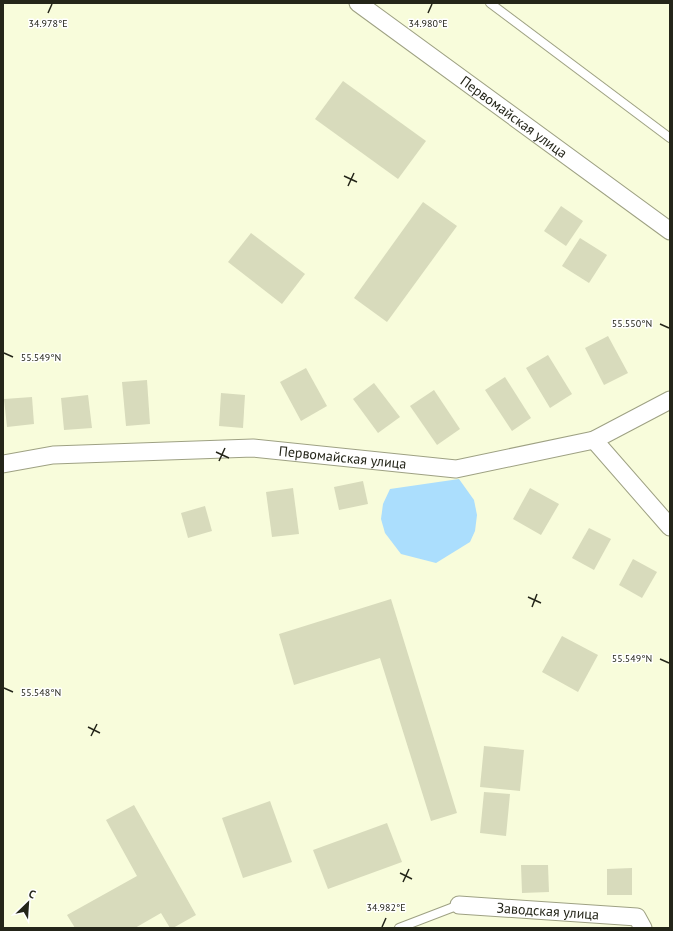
<svg xmlns="http://www.w3.org/2000/svg" width="673" height="931" viewBox="0 0 673 931" font-family="'PT Sans',sans-serif">
  <style>
    .water { fill: #abdefd }
    .building { fill: #d8dbbc }
    .lines { fill: none; stroke-linecap: round; stroke-linejoin: round }
    .lane-casing { stroke: #9ea183; stroke-width: 10 }
    .street-casing { stroke: #9ea183; stroke-width: 19 }
    .lane { stroke: #fff; stroke-width: 8 }
    .street { stroke: #fff; stroke-width: 17 }
    .ticks { fill: none; stroke: #242519; stroke-width: 1.5 }
    .labels { text-anchor: middle; stroke-width: 3; stroke-linejoin: round; paint-order: stroke }
    .street-label { font-size: 14px; fill: #242519; stroke: #fff }
    .ticks-label { font-size: 10px; text-anchor: middle; fill: #242519; stroke: #fff; stroke-width: 3; stroke-linejoin: round; paint-order: stroke }
  </style>
  <rect width="100%" height="100%" fill="#f8fcdb"/>
  <polygon class="water" points="459,479 474,500 477,515 475,531 470,542 436,563 401,554 385,533 381,519 383,504 390,489"/>
  <g class="building">
    <polygon points="343,81 426,141 398,179 315,119"/>
    <polygon points="423,202 457,226 387,322 354,298"/>
    <polygon points="561,206 583,221 566,246 544,231"/>
    <polygon points="251,233 305,274 282,304 228,262"/>
    <polygon points="580,238 607,255 589,283 562,266"/>
    <polygon points="608,336 628,373 604,385 585,348"/>
    <polygon points="548,355 572,394 550,408 526,368"/>
    <polygon points="306,368 327,406 301,421 280,382"/>
    <polygon points="505,377 531,418 512,431 485,390"/>
    <polygon points="147,380 150,424 126,426 122,382"/>
    <polygon points="374,383 400,417 378,433 353,399"/>
    <polygon points="434,390 460,429 437,445 410,406"/>
    <polygon points="221,393 245,395 243,428 219,426"/>
    <polygon points="88,395 92,428 64,430 61,398"/>
    <polygon points="32,397 34,424 7,427 4,399"/>
    <polygon points="363,481 368,504 339,510 334,487"/>
    <polygon points="293,488 299,534 272,537 266,492"/>
    <polygon points="530,488 559,504 541,535 513,519"/>
    <polygon points="205,506 212,531 188,538 181,513"/>
    <polygon points="589,528 611,539 594,570 572,558"/>
    <polygon points="633,559 657,572 642,598 619,585"/>
    <polygon points="391,599 457,813 431,821 380,658 294,685 279,634"/>
    <polygon points="562,636 598,655 578,692 542,672"/>
    <polygon points="484,746 524,750 520,791 480,787"/>
    <polygon points="484,792 510,794 506,836 480,833"/>
    <polygon points="270,801 292,862 243,878 222,818"/>
    <polygon points="134,805 196,915 173,928 170,928 161,913 135,928 75,928 67,915 137,876 106,820"/>
    <polygon points="387,823 402,862 328,889 313,850"/>
    <polygon points="521,865 548,865 549,892 522,893"/>
    <polygon points="632,868 632,895 607,895 607,869"/>
  </g>
  <g class="lines">
    <defs>
      <g id="lane">
        <polyline points="490,3 670,138"/>
        <polyline points="399,928 459,905"/>
      </g>
      <g id="street">
        <path id="s1" d="M358 3 670 231"/>
        <polyline points="594,440 670,527"/>
        <path id="s2" d="M3 464 53 455 253 448 456 469 594 440 670 400"/>
        <path id="s3" d="M459 905 637 917 643 928"/>
      </g>
    </defs>
    <use href="#lane" class="lane-casing"/>
    <use href="#street" class="street-casing"/>
    <use href="#lane" class="lane"/>
    <use href="#street" class="street"/>
  </g>
  <path class="ticks" d="M48 13 52 4M428 13 432 4M344 176 357 182M348 186 354 173M660 324 669 328M4 353 13 357M216 452 229 458M219 461 225 448M528 597 541 603M532 607 537 594M660 659 669 663M4 688 13 692M88 727 100 733M91 736 97 724M400 873 412 879M403 882 409 869M382 927 386 918"/>
  <g class="labels">
    <g class="street-label">
      <text dy="5" stroke="none"><textPath href="#s1" startOffset="193">Первомайская улица</textPath></text>
      <text dy="5" stroke="none"><textPath href="#s2" startOffset="341">Первомайская улица</textPath></text>
      <text dy="5" stroke="none"><textPath href="#s3" startOffset="89">Заводская улица</textPath></text>
    </g>
  </g>
  <g class="ticks-label">
    <text x="48" y="27">34.978°E</text>
    <text x="428" y="27">34.980°E</text>
    <text x="632" y="327">55.550°N</text>
    <text x="41" y="361">55.549°N</text>
    <text x="632" y="662">55.549°N</text>
    <text x="41" y="696">55.548°N</text>
    <text x="386" y="911">34.982°E</text>
  </g>
  <rect width="673" height="931" fill="none" stroke="#242519" stroke-width="8"/>
  <g transform="translate(28 903) rotate(25)" stroke="#ffffff" stroke-width="3" paint-order="stroke">
  <path d="M0-3L7 15L0 10L-7 15Z" fill="#242519"/>
  <text y="-6" font-size="11" font-weight="bold" text-anchor="middle" fill="#242519">С</text>
  </g>
</svg>
